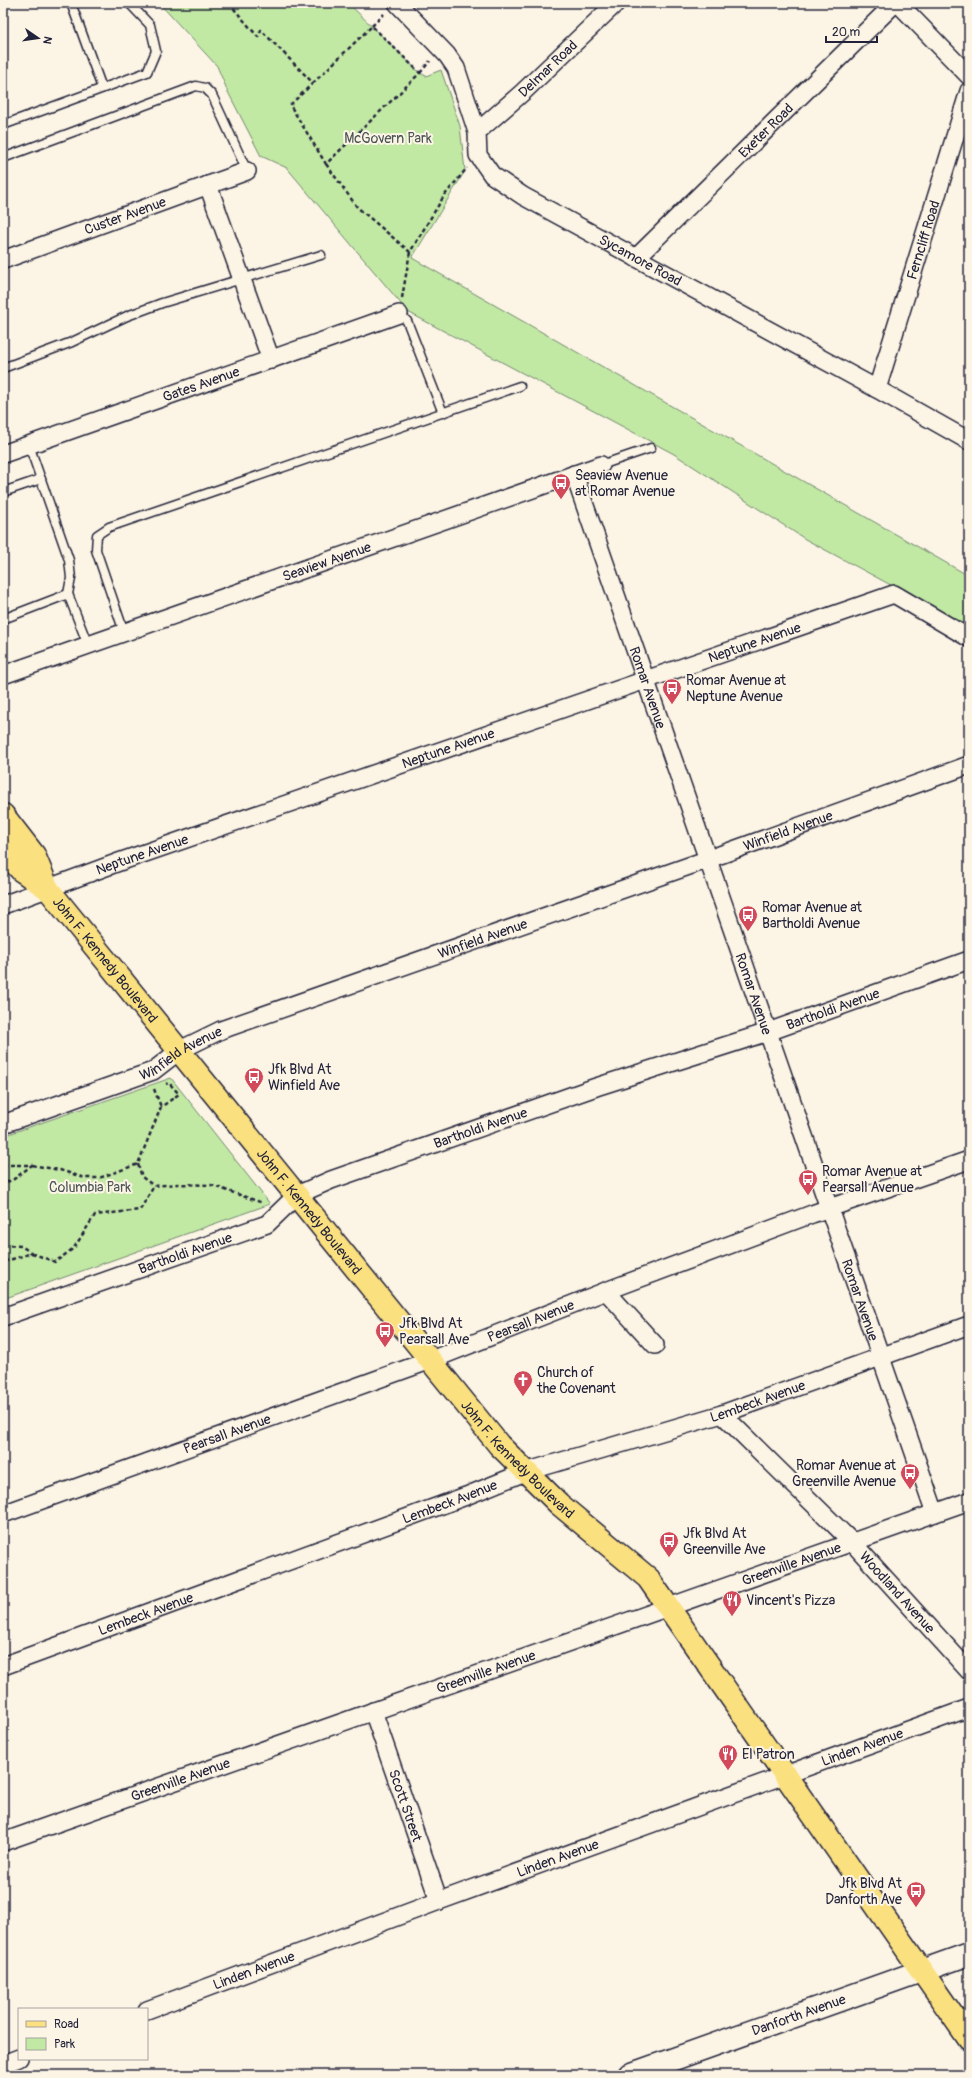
<svg xmlns="http://www.w3.org/2000/svg" width="972" height="2078" viewBox="0 0 972 2078" font-family="Pangolin,sans-serif">
  <style>
    .green { fill: #c2e9a4; stroke: #728670 }
    .lines { fill: none; stroke-linecap: round; stroke-linejoin: round }
    .lane-casing { stroke: #22223b; stroke-width: 11 }
    .street-casing { stroke: #22223b; stroke-width: 20 }
    .secondary-casing { stroke: #22223b; stroke-width: 25 }
    .primary-casing { stroke: #22223b; stroke-width: 25 }
    .path { stroke: #22223b; stroke-width: 2.5; stroke-dasharray: 4 3; stroke-linecap: butt }
    .lane { stroke: #fcf5e5; stroke-width: 8 }
    .street { stroke: #fcf5e5; stroke-width: 17 }
    .secondary { stroke: #fcf5e5; stroke-width: 22 }
    .primary { stroke: #fbe080; stroke-width: 22 }
    .labels { text-anchor: middle; stroke-width: 4; stroke-linejoin: round; paint-order: stroke }
    .street-label { font-size: 14px; fill: #22223b; stroke: #fcf5e5 }
    .park-label { font-size: 14px; fill: #4a5455; stroke: #fcf5e5 }
    .poi-label { font-size: 14px; fill: #22223b; stroke: #fcf5e5; text-anchor: start }
  </style>
  <rect width="100%" height="100%" fill="#fcf5e5"/>
  <filter id="ink" filterUnits="userSpaceOnUse"><feTurbulence type="fractalNoise" baseFrequency=".025" numOctaves="2"/><feDisplacementMap in="SourceGraphic" scale="8" xChannelSelector="R" yChannelSelector="G"/><feConvolveMatrix kernelMatrix="1 2 1 2 8 2 1 2 1" color-interpolation-filters="sRGB"/></filter>
  <g filter="url(#ink)">
    <g class="green">
      <polygon points="159,3 348,3 420,73 426,76 441,70 460,126 465,171 412,258 969,576 969,627 805,539 674,454 408,312 287,168 261,156 228,92 217,66"/>
      <polygon points="171,1078 270,1204 3,1299 3,1136"/>
    </g>
    <g class="lines">
      <defs>
        <g id="lane">
          <polyline points="71,3 102,88"/>
          <polyline points="3,125 147,72 156,51 150,25 129,3"/>
          <polyline points="3,158 196,86 205,88 212,95 247,171"/>
          <polyline points="399,314 407,321 443,413"/>
          <polyline points="3,368 72,342 127,316 162,303 321,255"/>
          <polyline points="29,445 69,560 71,578 68,594"/>
          <polyline points="601,465 651,448"/>
          <polyline points="3,492 41,479"/>
          <polyline points="3,619 68,594 88,645"/>
          <polyline points="124,632 96,550 97,535 109,527 520,386"/>
          <polyline points="957,2020 969,2012"/>
        </g>
        <g id="street">
          <path id="s1" d="M397 3 447 55 456 68 477 132 478 155 492 175 523 196 877 389 969 441"/>
          <polyline points="898,3 969,76"/>
          <path id="s2" d="M477 132 523 92 616 3"/>
          <polyline points="208,185 271,360"/>
          <path id="s3" d="M636 258 895 3"/>
          <path id="s4" d="M3 260 247 171"/>
          <path id="s5" d="M877 389 969 91"/>
          <path id="s6" d="M3 454 399 314"/>
          <path id="s7" d="M574 474C694 820 813 1167 935 1513"/>
          <path id="s8" d="M3 675 601 465"/>
          <path id="s9" d="M3 905 119 862 894 594 969 638"/>
          <path id="s10" d="M3 1124 153 1071 180 1050 221 1030 706 860 969 765"/>
          <polyline points="606,1291 655,1345"/>
          <path id="s11" d="M3 1317 267 1224 297 1195 331 1180 596 1087 768 1032 969 960"/>
          <path id="s12" d="M722 1414 852 1542 969 1671"/>
          <path id="s13" d="M3 1514 431 1360 606 1291 812 1214 969 1160"/>
          <path id="s14" d="M3 1666 466 1496 525 1472 722 1414 969 1325"/>
          <path id="s15" d="M373 1711 439 1901"/>
          <path id="s16" d="M3 1842 969 1501"/>
          <path id="s17" d="M147 2010 439 1901 969 1708"/>
          <polyline points="3,2064 19,2058"/>
        </g>
        <g id="secondary">
          <path id="s18" d="M629 2075 969 1954"/>
        </g>
        <g id="primary">
          <polyline points="3,815 34,855 48,889"/>
          <path id="s19" d="M3 850 22 871 48 889 499 1445 559 1504 648 1578 969 2039"/>
        </g>
      </defs>
      <use href="#lane" class="lane-casing"/>
      <use href="#street" class="street-casing"/>
      <use href="#secondary" class="secondary-casing"/>
      <use href="#primary" class="primary-casing"/>
      <g class="path">
        <polyline points="229,3 258,37 261,30 313,83 372,26 420,73 326,164 290,105 313,83"/>
        <polyline points="372,26 384,14"/>
        <polyline points="420,73 430,61"/>
        <polyline points="326,164 357,207 410,252 444,196 467,168"/>
        <polyline points="402,298 410,252"/>
        <polyline points="154,1089 161,1107"/>
        <polyline points="138,1164 142,1177 154,1186"/>
        <polyline points="3,1165 32,1165 14,1179 3,1184"/>
        <polyline points="32,1165 60,1170 85,1178 99,1178 138,1164 161,1107 179,1094 169,1083 166,1084"/>
        <polyline points="3,1245 21,1246 32,1253 3,1262"/>
        <polyline points="32,1253 55,1262 74,1248 95,1215 140,1210 154,1186 177,1184 211,1185 263,1203"/>
      </g>
      <use href="#lane" class="lane"/>
      <use href="#street" class="street"/>
      <use href="#secondary" class="secondary"/>
      <use href="#primary" class="primary"/>
    </g>
  </g>
  <defs>
    <symbol id="bus-pin" viewBox="-11 -11 22 30"><path d="M0 17L-7.5 6A9.5 9.5 0 1 1 7.5 6Z" fill="#d1495b" stroke="#fcf5e5"/><path d="M-5-6H5V4H4V6H2V4H-2V6H-4V4H-5ZM-3.5-4V0h7V-4ZM-3.5 1.2v1.5H-2V1.2ZM2 1.2v1.5H3.5V1.2Z" fill="#fff"/></symbol>
    <symbol id="church-pin" viewBox="-11 -11 22 30"><path d="M0 17L-7.5 6A9.5 9.5 0 1 1 7.5 6Z" fill="#d1495b" stroke="#fcf5e5"/><path d="M-1.2-6h2.4v3.5h3.3v2.4h-3.3V6h-2.4V-.1h-3.3v-2.4h3.3Z" fill="#fff"/></symbol>
    <symbol id="restaurant-pin" viewBox="-11 -11 22 30"><path d="M0 17L-7.5 6A9.5 9.5 0 1 1 7.5 6Z" fill="#d1495b" stroke="#fcf5e5"/><path d="M-5-6h1v4h1v-4h1v4h1v-4h1v5L-1.5 .5V6h-2V.5L-5-1ZM5-6V6H3V1.5H1.5Q1.5-4 5-6Z" fill="#fff"/></symbol>
  </defs>
  <g fill-rule="evenodd">
    <use href="#bus-pin" x="550" y="472" width="22" height="30"/>
    <use href="#bus-pin" x="661" y="677" width="22" height="30"/>
    <use href="#bus-pin" x="737" y="904" width="22" height="30"/>
    <use href="#bus-pin" x="243" y="1066" width="22" height="30"/>
    <use href="#bus-pin" x="797" y="1168" width="22" height="30"/>
    <use href="#bus-pin" x="374" y="1320" width="22" height="30"/>
    <use href="#church-pin" x="512" y="1369" width="22" height="30"/>
    <use href="#bus-pin" x="899" y="1462" width="22" height="30"/>
    <use href="#bus-pin" x="658" y="1530" width="22" height="30"/>
    <use href="#restaurant-pin" x="721" y="1589" width="22" height="30"/>
    <use href="#restaurant-pin" x="717" y="1743" width="22" height="30"/>
    <use href="#bus-pin" x="905" y="1880" width="22" height="30"/>
  </g>
  <g class="labels">
    <g class="street-label">
      <text dy="5" stroke="none"><textPath href="#s2" startOffset="95">Delmar Road</textPath></text>
      <text dy="5" stroke="none"><textPath href="#s3" startOffset="182">Exeter Road</textPath></text>
      <text dy="5" stroke="none"><textPath href="#s4" startOffset="130">Custer Avenue</textPath></text>
      <text dy="5" stroke="none"><textPath href="#s5" startOffset="156">Ferncliff Road</textPath></text>
      <text dy="5" stroke="none"><textPath href="#s1" startOffset="374">Sycamore Road</textPath></text>
      <text dy="5" stroke="none"><textPath href="#s6" startOffset="210">Gates Avenue</textPath></text>
      <text dy="5" stroke="none"><textPath href="#s8" startOffset="343">Seaview Avenue</textPath></text>
      <text dy="5" stroke="none"><textPath href="#s9" startOffset="796">Neptune Avenue</textPath></text>
      <text dy="5" stroke="none"><textPath href="#s7" startOffset="226">Romar Avenue</textPath></text>
      <text dy="5" stroke="none"><textPath href="#s9" startOffset="472">Neptune Avenue</textPath></text>
      <text dy="5" stroke="none"><textPath href="#s10" startOffset="840">Winfield Avenue</textPath></text>
      <text dy="5" stroke="none"><textPath href="#s9" startOffset="148">Neptune Avenue</textPath></text>
      <text dy="5" stroke="none"><textPath href="#s10" startOffset="516">Winfield Avenue</textPath></text>
      <text dy="5" stroke="none"><textPath href="#s19" startOffset="151">John F. Kennedy Boulevard</textPath></text>
      <text dy="5" stroke="none"><textPath href="#s7" startOffset="550">Romar Avenue</textPath></text>
      <text dy="5" stroke="none"><textPath href="#s11" startOffset="889">Bartholdi Avenue</textPath></text>
      <text dy="5" stroke="none"><textPath href="#s10" startOffset="192">Winfield Avenue</textPath></text>
      <text dy="5" stroke="none"><textPath href="#s11" startOffset="517">Bartholdi Avenue</textPath></text>
      <text dy="5" stroke="none"><textPath href="#s19" startOffset="475">John F. Kennedy Boulevard</textPath></text>
      <text dy="5" stroke="none"><textPath href="#s11" startOffset="193">Bartholdi Avenue</textPath></text>
      <text dy="5" stroke="none"><textPath href="#s7" startOffset="874">Romar Avenue</textPath></text>
      <text dy="5" stroke="none"><textPath href="#s13" startOffset="562">Pearsall Avenue</textPath></text>
      <text dy="5" stroke="none"><textPath href="#s14" startOffset="800">Lembeck Avenue</textPath></text>
      <text dy="5" stroke="none"><textPath href="#s13" startOffset="238">Pearsall Avenue</textPath></text>
      <text dy="5" stroke="none"><textPath href="#s19" startOffset="799">John F. Kennedy Boulevard</textPath></text>
      <text dy="5" stroke="none"><textPath href="#s14" startOffset="476">Lembeck Avenue</textPath></text>
      <text dy="5" stroke="none"><textPath href="#s16" startOffset="836">Greenville Avenue</textPath></text>
      <text dy="5" stroke="none"><textPath href="#s12" startOffset="250">Woodland Avenue</textPath></text>
      <text dy="5" stroke="none"><textPath href="#s14" startOffset="152">Lembeck Avenue</textPath></text>
      <text dy="5" stroke="none"><textPath href="#s16" startOffset="512">Greenville Avenue</textPath></text>
      <text dy="5" stroke="none"><textPath href="#s17" startOffset="762">Linden Avenue</textPath></text>
      <text dy="5" stroke="none"><textPath href="#s16" startOffset="188">Greenville Avenue</textPath></text>
      <text dy="5" stroke="none"><textPath href="#s15" startOffset="100">Scott Street</textPath></text>
      <text dy="5" stroke="none"><textPath href="#s17" startOffset="438">Linden Avenue</textPath></text>
      <text dy="5" stroke="none"><textPath href="#s17" startOffset="114">Linden Avenue</textPath></text>
      <text dy="5" stroke="none"><textPath href="#s18" startOffset="180">Danforth Avenue</textPath></text>
    </g>
    <g class="park-label">
      <text x="388" y="143">McGovern Park</text>
      <text x="90" y="1192">Columbia Park</text>
    </g>
    <g class="poi-label">
      <text x="575" y="480">Seaview Avenue<tspan x="575" dy="16">at Romar Avenue</tspan></text>
      <text x="686" y="685">Romar Avenue at<tspan x="686" dy="16">Neptune Avenue</tspan></text>
      <text x="762" y="912">Romar Avenue at<tspan x="762" dy="16">Bartholdi Avenue</tspan></text>
      <text x="268" y="1074">Jfk Blvd At<tspan x="268" dy="16">Winfield Ave</tspan></text>
      <text x="822" y="1176">Romar Avenue at<tspan x="822" dy="16">Pearsall Avenue</tspan></text>
      <text x="399" y="1328">Jfk Blvd At<tspan x="399" dy="16">Pearsall Ave</tspan></text>
      <text x="537" y="1377">Church of<tspan x="537" dy="16">the Covenant</tspan></text>
      <text x="896" y="1470" text-anchor="end">Romar Avenue at<tspan x="896" dy="16">Greenville Avenue</tspan></text>
      <text x="683" y="1538">Jfk Blvd At<tspan x="683" dy="16">Greenville Ave</tspan></text>
      <text x="746" y="1605">Vincent's Pizza</text>
      <text x="742" y="1759">El Patron</text>
      <text x="902" y="1888" text-anchor="end">Jfk Blvd At<tspan x="902" dy="16">Danforth Ave</tspan></text>
    </g>
  </g>
  <rect width="972" height="2078" fill="none" stroke="#fcf5e5" stroke-width="16"/>
  <rect x="8" y="8" width="956" height="2062" fill="none" stroke="#22223b" stroke-width="1.5" filter="url(#ink)"/>
  <rect x="18" y="2008" width="130" height="52" fill="#fcf5e5" stroke="#a5a1a1"/>
  <rect x="26" y="2021" width="20" height="6" fill="#fbe080" stroke="#a5a1a1"/>
  <text x="54" y="2028" font-size="12" fill="#22223b">Road</text>
  <rect x="26" y="2038" width="20" height="12" fill="#c2e9a4" stroke="#a5a1a1"/>
  <text x="54" y="2048" font-size="12" fill="#22223b">Park</text>
  <g transform="translate(38 38) rotate(103)" stroke="#fcf5e5" stroke-width="3" paint-order="stroke">
  <path d="M0-3L7 15L0 10L-7 15Z" fill="#22223b"/>
  <text y="-6" font-size="11" font-weight="bold" text-anchor="middle" fill="#22223b">N</text>
  </g>
  <path d="M826 36v6h51v-6" fill="none" stroke="#22223b" stroke-width="2"/>
  <text x="832" y="36" font-size="12" fill="#22223b" stroke="#fcf5e5" stroke-width="3" paint-order="stroke">20 m</text>
</svg>
